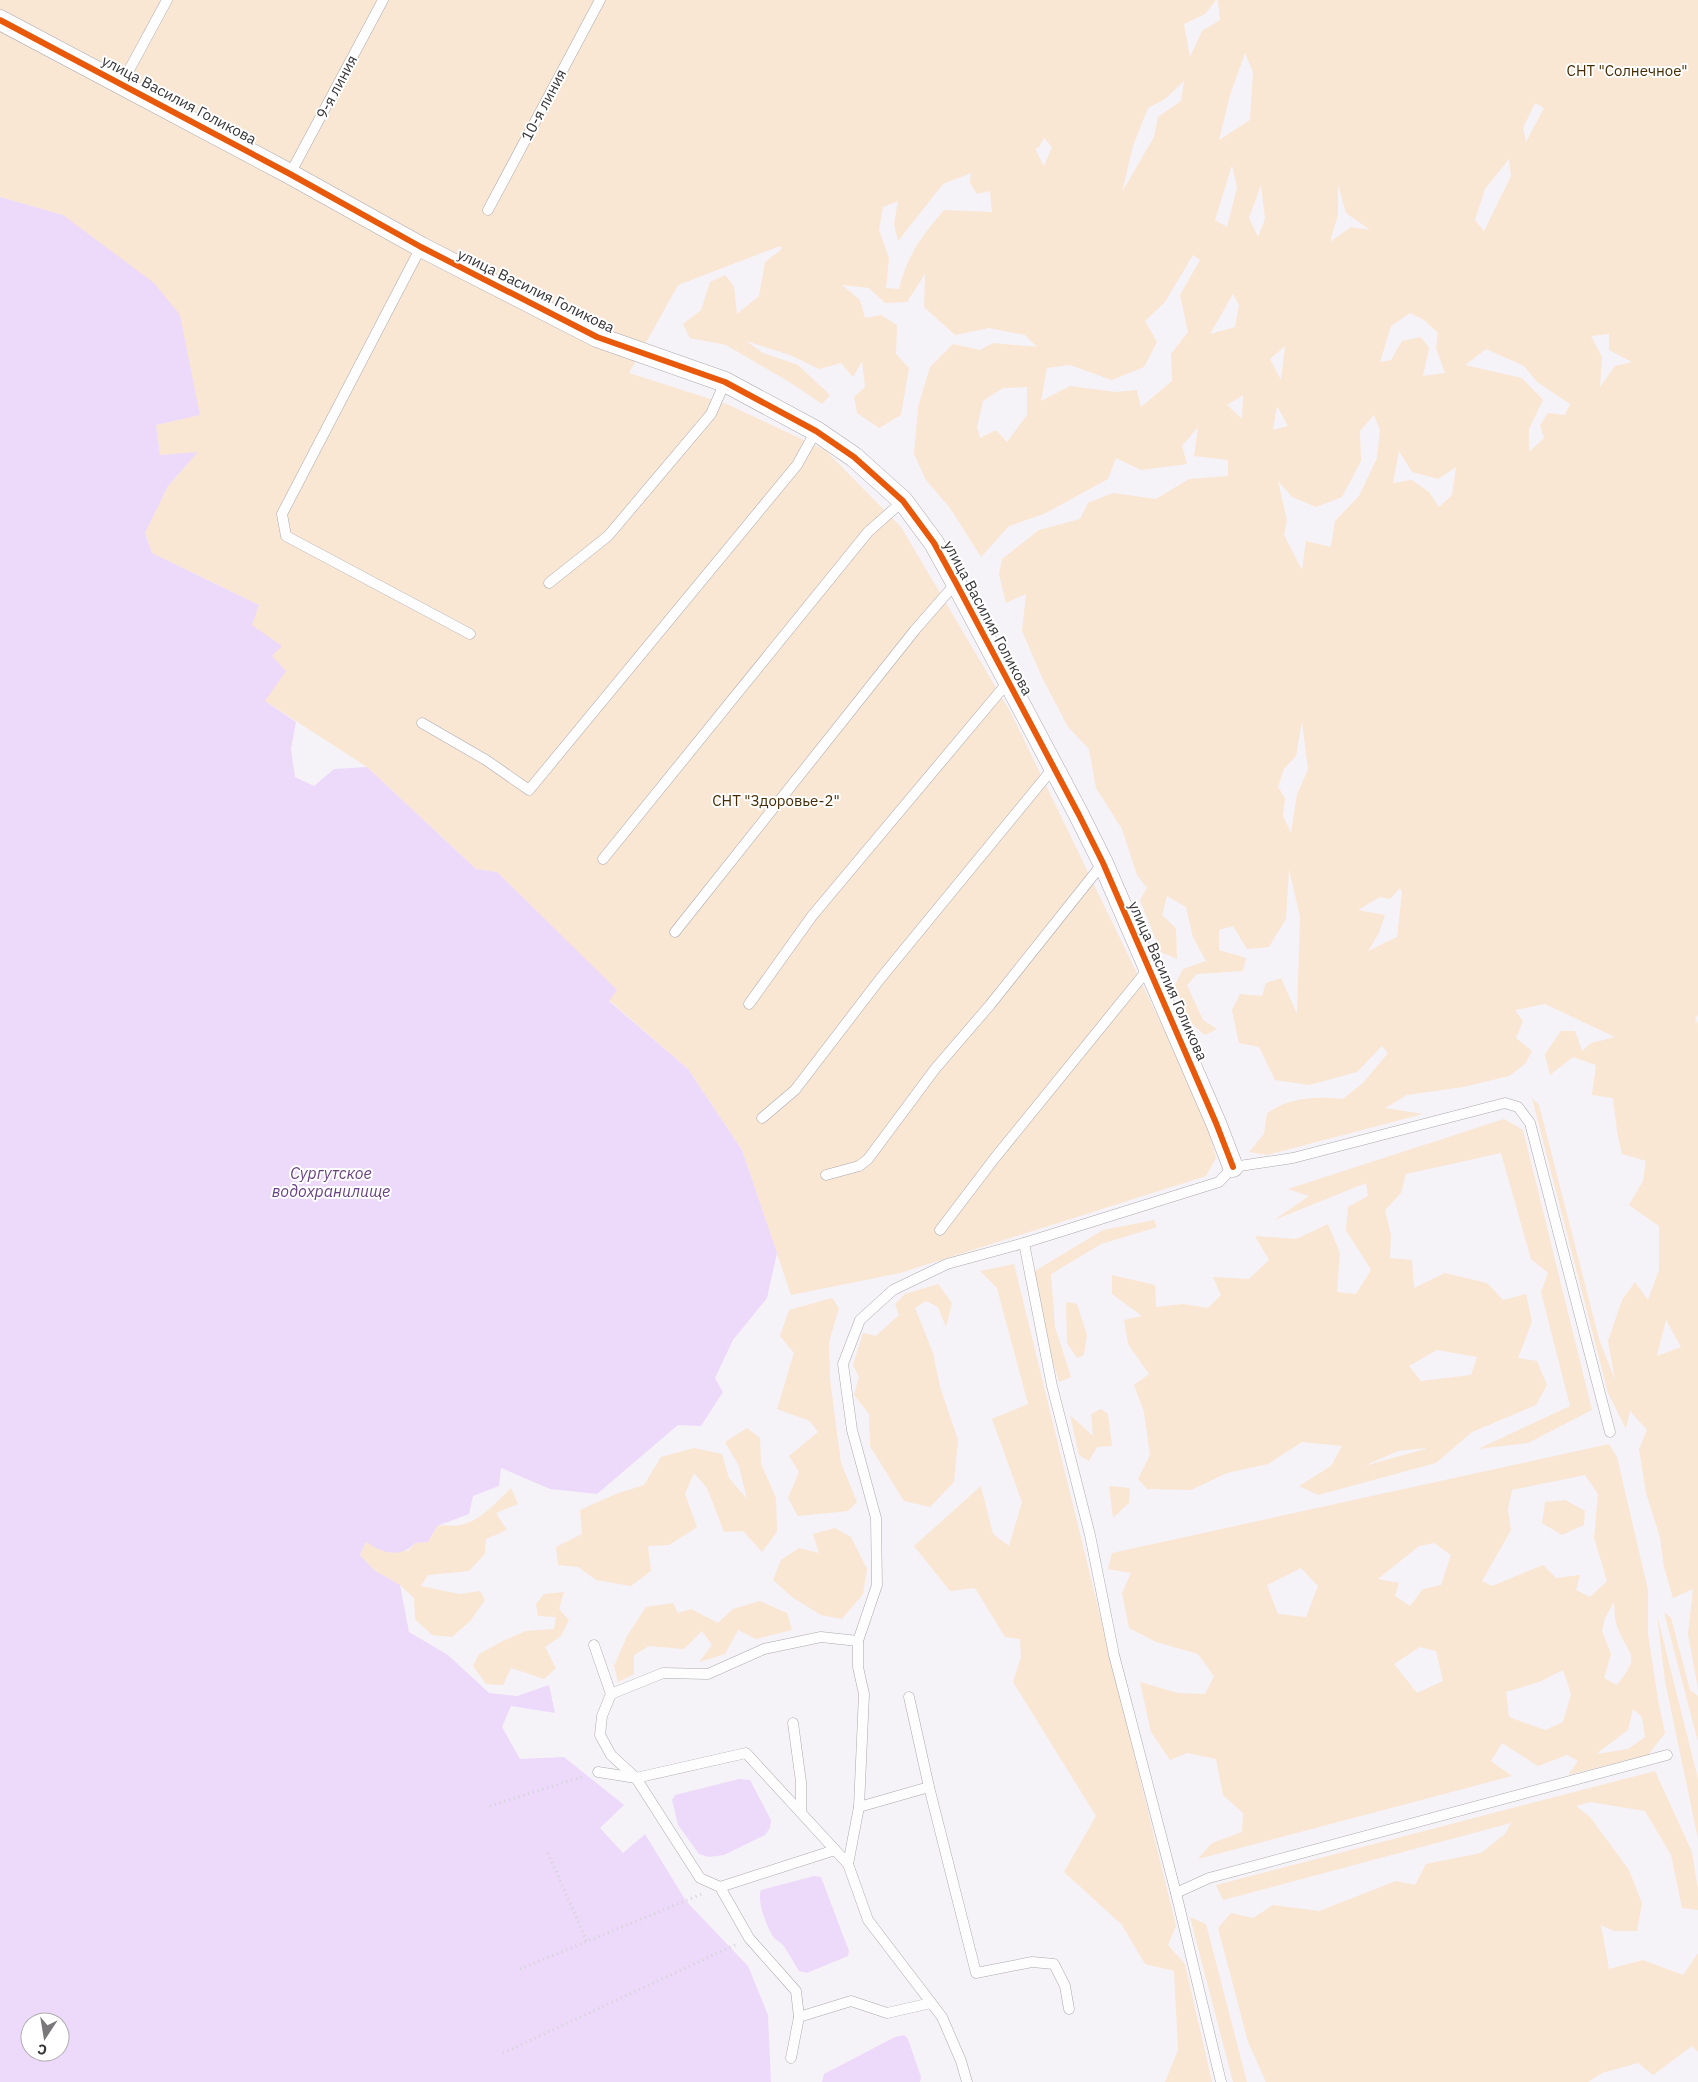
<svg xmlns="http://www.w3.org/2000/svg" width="1698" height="2082" viewBox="0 0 1698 2082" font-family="'IBM Plex Sans',sans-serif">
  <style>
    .green { fill: #f9e6d3; fill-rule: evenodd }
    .water { fill: #eddafa; fill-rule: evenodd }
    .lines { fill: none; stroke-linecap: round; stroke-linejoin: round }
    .service-casing { stroke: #aba9ac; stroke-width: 11 }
    .minor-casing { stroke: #aba9ac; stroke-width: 21 }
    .path { stroke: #d2d2d3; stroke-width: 3; stroke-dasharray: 1 4; stroke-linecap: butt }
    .service { stroke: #fefdfe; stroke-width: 10 }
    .minor { stroke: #fefdfe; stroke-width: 20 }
    .cycleway-casing { stroke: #fff; stroke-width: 9 }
    .cycleway { stroke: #e8590c; stroke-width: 6 }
    .labels { text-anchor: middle; stroke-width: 4; stroke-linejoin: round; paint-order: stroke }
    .park-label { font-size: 15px; fill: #472c03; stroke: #fff }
    .street-label { font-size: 15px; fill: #373538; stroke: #fff }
    .water-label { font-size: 16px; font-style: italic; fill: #6a4283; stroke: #fff }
  </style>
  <rect width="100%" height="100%" fill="#f6f3f8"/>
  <g class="green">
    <path d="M0 0H1216L1205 14 1184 24 1190 57 1202 31 1220 20 1218 0H1698V1015L1695 1018 1698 1025V1689L1688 1634 1693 1589 1673 1598 1664 1567 1660 1537 1646 1493 1639 1449 1647 1430 1630 1411 1626 1429 1608 1393 1532 1098 1539 1105 1599 1339 1615 1380 1608 1341 1622 1300 1635 1282 1648 1300 1659 1270V1226L1629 1205 1643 1181 1646 1161 1622 1154 1617 1131 1613 1098 1592 1095 1596 1065 1573 1057 1550 1075 1545 1054 1561 1031H1575L1582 1051 1591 1043 1615 1037 1545 1004 1515 1010 1523 1021 1516 1038 1532 1051 1525 1064 1509 1076 1463 1087 1407 1095 1385 1108 1423 1114 1267 1155 1249 1152 1264 1134 1267 1113C1291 1097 1315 1096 1343 1099L1363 1083 1388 1053 1382 1046 1357 1072 1309 1085 1275 1080 1259 1047 1239 1043 1232 1010 1240 994 1262 996 1266 983 1281 978 1297 1014 1300 917 1289 869 1286 919 1269 947 1247 949 1233 926 1219 930V950L1246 958 1243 971 1197 974 1187 985 1203 1020 1217 1029 1205 1035 1188 1020 1175 985 1183 969 1206 961 1193 937 1186 907 1167 896 1162 915 1176 928 1177 959 1161 952 1140 900 1147 888 1137 875 1122 829 1096 788 1089 749 1068 727 1042 677 1022 631 1026 594 1006 603 999 574 1002 559 1039 530 1080 519 1088 503 1113 493 1156 499 1189 479 1228 476V460L1194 456 1198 427 1182 446 1187 464 1141 470 1116 458 1108 479 1044 514 1009 526 981 557 950 508 926 480 914 454 918 407 930 367 953 344 980 350 993 343 1037 347 1025 335 989 328 955 335 924 307 925 274 907 302 885 303 869 288 842 285 860 300 865 318 881 315 897 325 896 354 909 368 901 415 879 428 857 413 854 397 865 387 862 361 853 377 841 363 819 369 790 355 746 341 763 353 798 365 830 395 822 404 791 383 726 345 690 338 683 324 701 310 710 282 725 275 734 286 737 314 759 296 765 262 782 249 780 246 678 285 629 373 729 405 825 450 901 527 1011 713 1205 1114 1216 1158 1206 1176 900 1273 791 1295 742 1150 688 1069 609 1000 616 990 497 872 476 869 367 767 265 701 272 656 281 646 251 625 259 605 152 553 145 532 168 486 197 453 160 455 156 425 199 415 63 215 0 197ZM1245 53 1253 72 1250 120 1219 140 1230 95ZM1184 81 1181 101 1158 117 1154 137 1122 192 1133 146 1148 108 1165 99ZM1535 103 1544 108 1526 142 1523 128ZM1044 138 1052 147 1044 166 1035 149 1039 147ZM1509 159 1511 176 1484 231 1475 220 1485 189ZM1232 165 1237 188 1227 227 1215 220ZM971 173 970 183 977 194 990 191 992 212 944 210C921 237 908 254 899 289L886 288 889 258 879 230 883 207 898 201 894 224 898 241 943 184ZM1261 185 1265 219 1258 237 1249 218ZM1338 185 1346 213 1370 230 1351 227 1330 242 1338 215ZM1193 255 1200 260 1180 295 1188 332 1171 354 1172 381 1141 407 1137 390 1115 392 1070 386 1041 401 1047 368 1070 365 1112 380 1144 367 1157 342 1145 321 1165 302ZM1233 294 1239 305 1235 327 1210 334ZM1410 313 1424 320 1438 333 1436 348 1445 373 1423 376 1429 348 1421 337 1402 341 1391 360 1380 362 1391 326ZM1609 334V350L1632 362 1615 366 1600 387 1602 357 1591 336ZM1285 346 1281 380 1270 359ZM1486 349 1524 366 1537 382 1570 404 1565 415 1548 413 1540 425 1544 438 1529 452V429L1543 400 1522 378 1465 365ZM1027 387V415L1007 442 996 430 980 438 977 427 983 401 1003 388ZM1243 395 1242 418H1241L1227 405ZM1277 406 1288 426 1273 430V429ZM1374 415 1380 430 1377 458 1359 496 1335 521 1331 547 1306 541 1302 570 1284 535 1287 520 1278 481 1292 497 1316 507 1342 497 1361 461 1360 431ZM1399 451 1412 472 1438 479 1456 467 1452 495 1439 507 1429 492 1412 480 1393 483ZM1302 721 1308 770 1297 794 1291 833 1283 816 1285 798 1278 787 1284 769 1296 756ZM1400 888 1402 893 1397 937 1368 951 1379 933 1385 915 1358 910 1380 897 1390 899ZM1666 1320 1681 1347 1657 1356V1355Z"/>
    <path d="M1504 1119 1523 1130 1592 1410 1528 1443 1478 1449 1570 1406 1541 1292 1548 1273 1531 1259 1501 1153 1406 1174 1401 1193 1385 1210 1391 1235 1390 1258 1412 1260 1414 1288 1445 1273 1487 1283 1503 1300 1526 1294 1532 1322 1518 1358 1537 1361 1547 1385 1536 1405 1472 1432 1436 1463 1318 1495 1299 1486 1331 1466 1342 1446 1302 1442 1268 1464 1227 1473 1191 1490 1147 1489 1138 1479 1150 1455 1144 1412 1134 1385 1149 1374 1128 1344 1124 1320 1142 1316 1112 1294V1275L1155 1285 1156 1307 1183 1304 1208 1308 1221 1295 1213 1277 1249 1279 1269 1260 1255 1236 1296 1239 1328 1224 1340 1253 1337 1292 1356 1294 1371 1270 1346 1230 1348 1207 1368 1196 1366 1183 1274 1220 1309 1196 1288 1189ZM1437 1350 1477 1357 1471 1375 1421 1381 1409 1366ZM1426 1448 1425 1449 1364 1466 1398 1451Z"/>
    <polygon points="1154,1220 1157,1227 1101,1244 1051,1274 1055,1327 1071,1377 1059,1382 1043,1329 1035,1271 1103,1230"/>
    <polygon points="1014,1264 1176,1926 1168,1945 1185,1964 1212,2082 1165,2082 1178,2050 1174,1971 1145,1964 1122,1925 1064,1872 1096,1816 1013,1682 1021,1657 1020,1639 1005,1637 975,1588 950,1591 914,1546 981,1486 993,1534 1009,1546 1022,1502 992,1419 1028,1404 997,1288 980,1271"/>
    <polygon points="938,1284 952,1303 946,1327 938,1307 926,1301 915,1308 933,1353 940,1387 958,1440 954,1482 930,1507 904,1501 870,1446 869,1414 854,1395 859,1377 853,1365 863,1333 876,1336 899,1315 895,1304 905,1294"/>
    <polygon points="832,1298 839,1308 829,1342 830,1379 841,1463 857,1502 848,1511 798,1516 788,1498 799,1472 789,1456 818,1432 810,1421 777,1409 794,1353 780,1336 789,1310"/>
    <polygon points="1066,1302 1077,1304 1087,1335 1084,1355 1077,1358 1067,1343"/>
    <polygon points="1101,1409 1108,1414 1112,1446 1097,1447 1089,1461 1079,1455 1070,1415 1093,1436 1091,1414"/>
    <polygon points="747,1428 760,1438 761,1464 776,1498 777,1532 762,1552 743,1531 724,1532 707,1488 694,1473 685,1494 697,1527 669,1545 648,1546 651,1571 631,1586 596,1580 578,1567 558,1565 556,1547 582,1534 580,1510 616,1494 644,1485 661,1457 694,1448 722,1454 729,1478 747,1499 739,1466 725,1442"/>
    <path d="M1609 1444 1617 1457 1648 1590V1634L1658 1700 1665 1733 1648 1755 1568 1775 1578 1761 1567 1755 1538 1766 1502 1743 1491 1761 1512 1776 1198 1859 1212 1843 1242 1832 1243 1813 1223 1795 1216 1759 1187 1753 1170 1760 1151 1732 1140 1682 1178 1693 1205 1694 1214 1676 1198 1654 1156 1642 1129 1628 1122 1593 1131 1573 1108 1569 1112 1553ZM1585 1475 1598 1494 1594 1538 1607 1581 1590 1597 1576 1590 1580 1575 1556 1578 1543 1565 1492 1586 1482 1581 1511 1530 1508 1509 1512 1490ZM1434 1543 1451 1555 1441 1585 1423 1589 1410 1606 1395 1596 1399 1583 1378 1579 1419 1546ZM1301 1568 1318 1586 1306 1617 1278 1614 1267 1585ZM1614 1602C1615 1609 1614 1619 1617 1626 1628 1657 1643 1652 1617 1685L1604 1678 1611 1654 1602 1631 1605 1618ZM1420 1647 1436 1651 1443 1681 1417 1693 1394 1664ZM1563 1670 1571 1694 1563 1722 1545 1730 1509 1717 1506 1692 1539 1682ZM1633 1709 1642 1717 1645 1737 1628 1749 1596 1754 1628 1730Z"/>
    <polygon points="1109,1486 1130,1488 1129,1503 1113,1518"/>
    <path d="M511 1488 518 1504 496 1513 507 1530 486 1539 485 1554 469 1571 428 1575 421 1586 459 1594 480 1591 485 1600 470 1621 452 1637 432 1635 415 1619 414 1598 400 1585 374 1570 360 1555 366 1542 408 1551 415 1543 428 1542 437 1526C446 1524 453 1527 460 1525 481 1521 496 1502 511 1488Z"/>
    <polygon points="1565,1500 1585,1511 1584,1525 1562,1535 1542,1523 1545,1502"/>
    <polygon points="835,1528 851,1537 867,1569 863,1594 842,1619 821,1615 792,1597 773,1580 781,1560 799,1548 819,1553 813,1534"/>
    <polygon points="564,1592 559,1609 569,1620 561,1636 545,1647 556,1668 544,1679 511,1668 503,1685 486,1684 473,1666 479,1654 503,1641 526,1631 554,1629 556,1617 538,1616 536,1604 544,1594"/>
    <polygon points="760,1601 787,1613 792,1630 756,1639 738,1630 725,1654 699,1662 712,1645 702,1631 684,1649 649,1646 634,1655 634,1674 618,1682 614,1666 627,1636 646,1607 673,1603 678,1613 691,1609 718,1623 733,1609"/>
    <polygon points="1664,1612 1671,1618 1690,1690 1698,1696 1698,1742"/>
    <polygon points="1657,1615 1698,1779 1698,1839 1665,1681"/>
    <polygon points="1655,1771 1692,1852 1698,1890 1698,1910 1682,1908 1671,1855 1645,1811 1590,1802 1576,1806 1590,1817 1629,1870 1642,1903 1637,1931 1614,1931 1601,1925 1609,1969 1643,1960 1683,1975 1698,1953 1698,2052 1692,2046 1653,2075 1638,2063 1602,2073 1588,2082 1266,2082 1248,2042 1218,1928 1231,1913 1253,1918 1273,1905 1319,1911 1396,1881 1415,1885 1426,1864 1481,1853 1505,1834 1511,1823 1223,1900 1216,1885"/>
    <polygon points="1190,1917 1206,1924 1247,2082 1233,2082"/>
  </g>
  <g class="water">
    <path d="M0 197 63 215 154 283 180 315 200 415 156 425 160 455 198 452 168 486 145 533 152 553 259 605 252 625 282 646 272 656 286 671 265 701 296 722 291 749 295 777 314 786 334 769 367 767 476 869 497 872 617 990 609 1001 688 1069 742 1150 777 1253 767 1298 733 1340 715 1378 723 1392 701 1426 678 1425 597 1494 550 1489 501 1468 499 1486 473 1496 469 1514 437 1526 428 1542 415 1543C400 1559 382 1553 366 1542L360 1555 374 1570 400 1585 409 1632 448 1655 489 1693 517 1696 549 1685 555 1713 511 1706 502 1727 520 1759 564 1757 624 1805 600 1828 623 1853 645 1834 686 1901 748 1966 768 2015 771 2082H0ZM30 2022H60V2052H30Z"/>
    <polygon points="739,1779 750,1780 771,1820 770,1828 765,1835 724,1855 709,1857 699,1854 678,1825 672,1800 675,1795"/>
    <path d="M814 1876 821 1877 849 1951 848 1956 807 1973 799 1971C793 1962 788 1951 782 1944 780 1942 777 1941 775 1939 768 1931 756 1900 761 1890Z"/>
    <polygon points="904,2035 908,2039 921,2077 920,2082 822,2082 824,2074 895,2037"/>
  </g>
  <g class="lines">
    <defs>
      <g id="service">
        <polyline points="122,83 167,0"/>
        <polyline points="290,174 383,0"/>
        <polyline points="488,210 600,0"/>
        <polyline points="421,247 282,514 286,536 470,634"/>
        <polyline points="549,583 608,536 711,414 725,382"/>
        <polyline points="422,723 486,760 529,790 797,465 816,431"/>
        <polyline points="603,859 868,532 903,501"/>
        <polyline points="675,932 915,630 956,583"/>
        <polyline points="749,1004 812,916 1008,682"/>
        <polyline points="762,1118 795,1090 880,979 1054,767"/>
        <polyline points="826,1175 859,1166 868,1159 935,1069 990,1005 1103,863"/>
        <polyline points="940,1230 994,1159 1149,968"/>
        <polyline points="1024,1243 1052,1386 1090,1535 1114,1655 1176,1893 1221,2082"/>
        <polyline points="594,1645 611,1694 602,1716 600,1735 611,1755 636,1778 700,1878 720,1887 749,1938 796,1991 799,2017 791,2058"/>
        <polyline points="611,1694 663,1673 708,1674 764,1649 821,1637 858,1641"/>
        <polyline points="909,1697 929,1787 976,1973 1032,1962 1054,1964 1065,1986 1069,2009"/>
        <polyline points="793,1723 801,1782 801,1812"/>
        <polyline points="598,1772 636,1778 746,1753 848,1864"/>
        <polyline points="859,1807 929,1787"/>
        <polyline points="720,1887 835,1850"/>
        <polyline points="1176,1893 1209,1878 1667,1755"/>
        <polyline points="799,2017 851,2001 887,2013 931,2003"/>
        <polyline points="967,2082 961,2061 942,2017 868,1920 848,1864 859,1807 864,1694 858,1667 858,1641 877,1585 876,1518 852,1430 843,1364 860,1320 893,1290 947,1264 1024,1243 1219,1182 1233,1167 1293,1158 1505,1103 1518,1107 1530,1123 1610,1432"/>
      </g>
      <polyline id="minor" points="0,20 290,174 421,247 597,337 725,382 816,431 854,457 903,501 934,543 956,583 1079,815 1103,863 1216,1123 1233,1167"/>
    </defs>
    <use href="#service" class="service-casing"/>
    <use href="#minor" class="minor-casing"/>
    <g class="path">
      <polyline points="490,1806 585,1776"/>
      <polyline points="548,1853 587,1942"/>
      <polyline points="520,1969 702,1894"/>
      <polyline points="503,2053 737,1944"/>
    </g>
    <use href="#service" class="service"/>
    <use href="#minor" class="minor"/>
    <defs>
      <polyline id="cycleway" points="0,20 290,174 421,247 597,337 725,382 816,431 854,457 903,501 934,543 956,583 1079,815 1103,863 1216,1123 1233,1167"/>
    </defs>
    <use href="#cycleway" class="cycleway-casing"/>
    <use href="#cycleway" class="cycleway"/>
  </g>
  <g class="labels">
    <g class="park-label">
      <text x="1627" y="76">СНТ "Солнечное"</text>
      <text x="776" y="806">СНТ "Здоровье-2"</text>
    </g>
    <g class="street-label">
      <text transform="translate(337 87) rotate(-62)" y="5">9-я линия</text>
      <text transform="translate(179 100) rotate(28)" y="5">улица Василия Голикова</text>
      <text transform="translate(544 105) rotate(-62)" y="5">10-я линия</text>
      <text transform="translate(536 291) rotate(26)" y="5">улица Василия Голикова</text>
      <text transform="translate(988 618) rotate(62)" y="5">улица Василия Голикова</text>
      <text transform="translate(1168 981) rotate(66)" y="5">улица Василия Голикова</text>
    </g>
    <g class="water-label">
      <text x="331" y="1179">Сургутское<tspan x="331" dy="18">водохранилище</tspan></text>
    </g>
  </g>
  <g transform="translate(45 2037) rotate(192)"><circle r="24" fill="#ffffff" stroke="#afaeaf"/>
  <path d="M0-4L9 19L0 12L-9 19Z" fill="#7a787b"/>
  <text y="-8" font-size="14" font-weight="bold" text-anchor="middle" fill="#373538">С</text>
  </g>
</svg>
